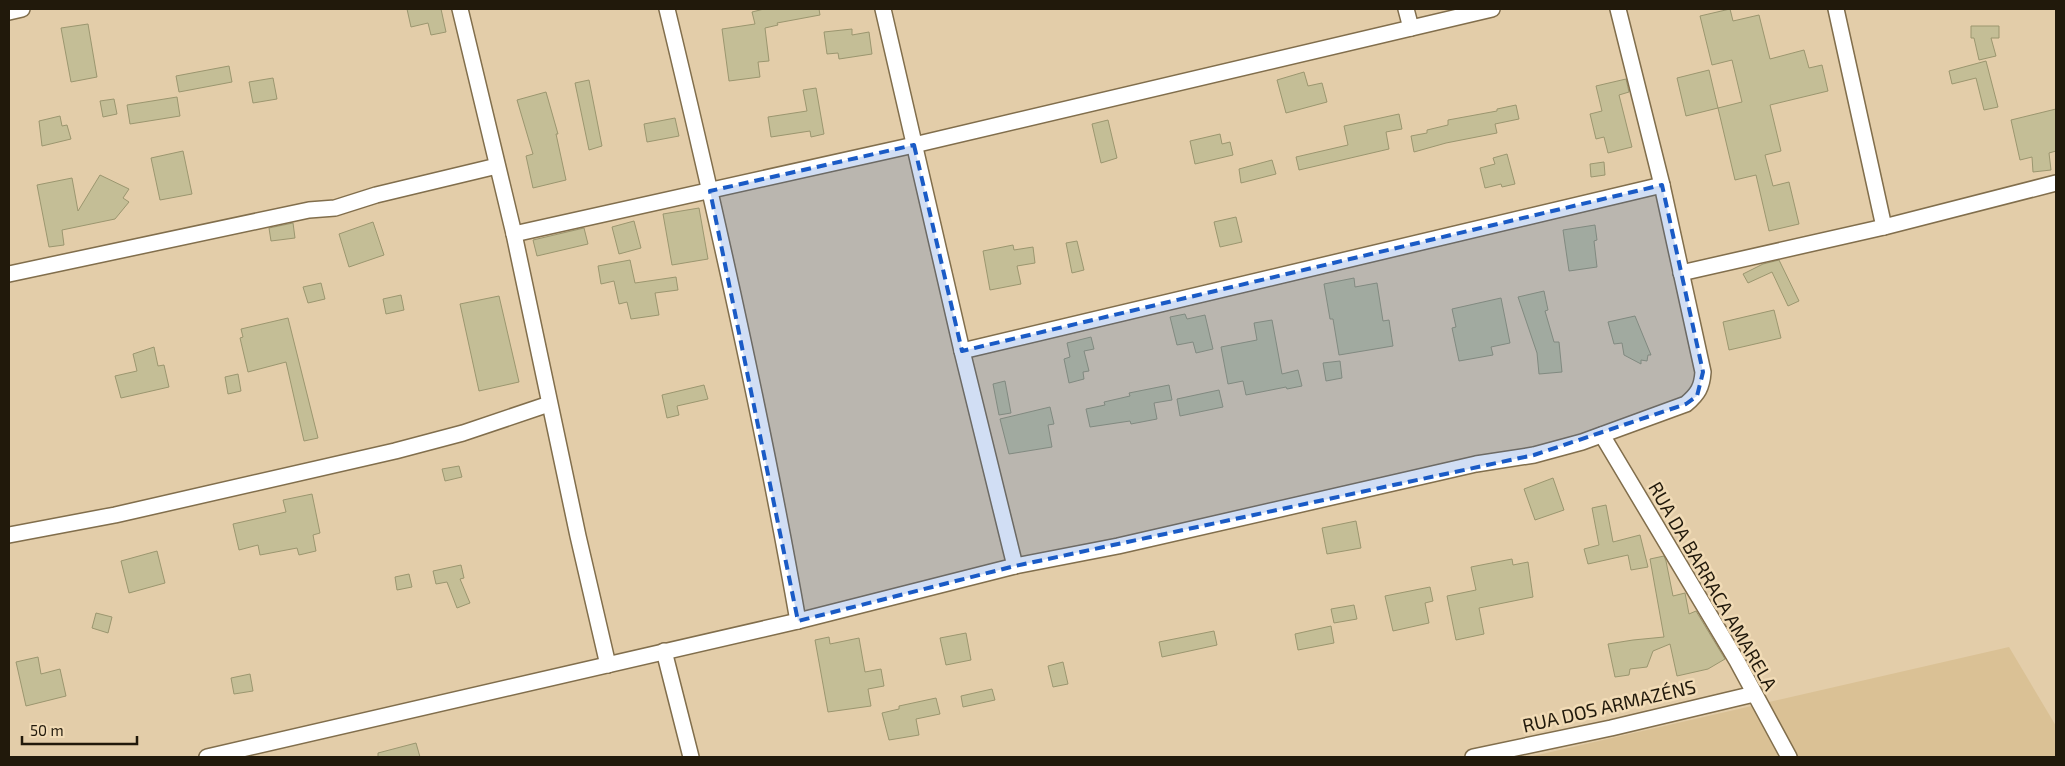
<svg xmlns="http://www.w3.org/2000/svg" width="2065" height="766" viewBox="0 0 2065 766" font-family="'Exo 2',sans-serif">
  <style>
    .built { fill: #dac195 }
    .building { fill: #c4be96; stroke: #9b966f }
    .lines { fill: none; stroke-linecap: round; stroke-linejoin: round }
    .minor-casing { stroke: #816e4c; stroke-width: 18 }
    .minor { stroke: #fff; stroke-width: 15 }
    .marked { fill: #1a5bc6; fill-opacity: 0.2; stroke: #1a5bc6; stroke-width: 4; stroke-dasharray: 10 6; stroke-linejoin: round }
    .labels { text-anchor: middle; stroke-width: 5; stroke-linejoin: round; paint-order: stroke }
    .street-label { font-size: 19px; fill: #21190b; stroke: #f1dbb6 }
  </style>
  <rect width="100%" height="100%" fill="#e3cda9"/>
  <polygon class="built" points="2009,647 2056,726 2056,757 1529,757"/>
  <g class="building">
    <polygon points="407,9 441,9 446,32 431,35 428,23 411,27"/>
    <polygon points="764,9 819,9 820,15 777,23 778,25 765,28 769,61 758,62 760,77 729,81 722,29 755,24 752,12"/>
    <polygon points="1730,9 1733,21 1759,15 1770,59 1804,50 1809,68 1822,65 1828,91 1770,105 1781,151 1765,155 1773,186 1789,182 1799,224 1769,231 1756,175 1735,180 1718,108 1742,102 1732,60 1712,65 1700,16"/>
    <polygon points="88,24 97,77 71,82 61,28"/>
    <polygon points="1971,26 1999,26 1999,38 1991,38 1996,56 1979,60 1974,38 1971,38"/>
    <polygon points="852,29 852,35 869,32 872,54 839,59 838,53 827,54 824,32"/>
    <polygon points="1986,61 1998,107 1984,110 1976,78 1952,84 1949,71"/>
    <polygon points="229,66 232,82 179,92 176,76"/>
    <polygon points="1709,70 1718,108 1686,116 1677,78"/>
    <polygon points="1304,72 1308,86 1322,83 1327,102 1286,113 1277,80"/>
    <polygon points="273,78 277,99 253,103 249,82"/>
    <polygon points="1626,79 1629,92 1619,95 1632,147 1608,153 1604,137 1596,139 1590,114 1602,111 1596,86"/>
    <polygon points="589,80 602,146 589,150 575,83"/>
    <polygon points="816,88 824,134 811,137 810,131 771,137 768,117 807,111 803,90"/>
    <polygon points="546,92 558,134 556,134 566,180 533,188 526,156 533,154 517,100"/>
    <polygon points="177,97 180,116 130,124 127,105"/>
    <polygon points="114,99 117,114 103,117 100,101"/>
    <polygon points="1516,105 1519,119 1495,124 1497,133 1446,143 1414,152 1411,136 1427,133 1427,130 1448,125 1448,120 1497,111 1497,109"/>
    <polygon points="2056,109 2056,151 2049,153 2051,170 2033,172 2032,157 2020,160 2011,120"/>
    <polygon points="1399,114 1402,129 1386,132 1389,149 1299,170 1296,157 1348,145 1344,126"/>
    <polygon points="60,116 62,126 67,125 71,139 42,146 39,121"/>
    <polygon points="675,118 679,136 647,142 644,124"/>
    <polygon points="1108,120 1117,158 1101,163 1092,124"/>
    <polygon points="1220,134 1222,144 1230,142 1233,155 1195,164 1190,141"/>
    <polygon points="183,151 192,194 160,200 151,158"/>
    <polygon points="1507,154 1515,184 1502,187 1501,184 1485,188 1480,168 1495,164 1493,158"/>
    <polygon points="1272,160 1276,174 1241,183 1239,169"/>
    <polygon points="1604,162 1605,175 1591,177 1590,164"/>
    <polygon points="100,175 129,189 123,198 129,202 115,219 62,230 64,245 49,247 37,185 72,178 78,211"/>
    <polygon points="699,208 708,259 672,265 663,214"/>
    <polygon points="1236,217 1242,242 1220,247 1214,222"/>
    <polygon points="634,221 641,248 619,254 612,227"/>
    <polygon points="373,222 384,255 349,267 339,234"/>
    <polygon points="293,223 295,238 271,241 269,228"/>
    <polygon points="1595,225 1597,240 1594,241 1597,267 1569,271 1563,230"/>
    <polygon points="584,228 588,244 537,256 533,240"/>
    <polygon points="1077,241 1084,270 1072,273 1066,243"/>
    <polygon points="1013,245 1014,250 1033,247 1035,263 1017,266 1021,284 990,290 983,251"/>
    <polygon points="630,260 635,283 676,277 678,290 655,293 659,315 631,319 627,302 619,304 614,281 601,284 598,266"/>
    <polygon points="1779,260 1799,301 1788,306 1772,272 1748,283 1743,274 1763,264"/>
    <polygon points="1354,278 1355,287 1377,283 1383,321 1389,320 1393,346 1339,355 1333,319 1330,319 1324,284"/>
    <polygon points="321,283 325,299 308,303 303,287"/>
    <polygon points="1544,291 1548,310 1545,311 1554,342 1559,342 1562,372 1539,374 1537,353 1518,297"/>
    <polygon points="401,295 404,310 386,314 383,299"/>
    <polygon points="499,296 519,382 479,391 460,304"/>
    <polygon points="1501,298 1510,343 1491,347 1493,355 1459,361 1452,328 1456,327 1452,309"/>
    <polygon points="1774,310 1781,338 1729,350 1723,322"/>
    <polygon points="1185,314 1187,319 1205,315 1213,349 1196,353 1193,342 1177,345 1170,317"/>
    <polygon points="1635,316 1651,355 1648,355 1647,361 1641,360 1641,364 1624,355 1622,343 1614,344 1608,322"/>
    <polygon points="288,318 318,438 304,441 286,362 248,372 240,338 243,337 241,329"/>
    <polygon points="1272,320 1282,374 1298,370 1302,386 1287,389 1286,387 1246,395 1243,381 1228,384 1221,347 1257,340 1254,323"/>
    <polygon points="1091,337 1094,349 1084,351 1089,371 1083,372 1084,379 1069,383 1064,359 1070,357 1067,343"/>
    <polygon points="154,347 158,366 164,365 169,387 121,398 115,376 137,371 133,354"/>
    <polygon points="1340,361 1342,378 1326,381 1323,363"/>
    <polygon points="238,374 241,391 228,394 225,377"/>
    <polygon points="1005,381 1011,413 999,415 993,384"/>
    <polygon points="704,385 708,399 677,406 679,415 667,418 662,395"/>
    <polygon points="1169,385 1172,400 1154,403 1157,419 1131,424 1130,421 1090,427 1086,409 1105,405 1104,402 1130,396 1129,393"/>
    <polygon points="1219,390 1223,407 1180,416 1177,399"/>
    <polygon points="1050,407 1054,424 1048,425 1052,447 1009,454 1000,419"/>
    <polygon points="459,466 462,477 445,481 442,469"/>
    <polygon points="1553,478 1564,510 1535,520 1524,489"/>
    <polygon points="312,494 320,533 313,535 316,551 299,555 297,548 260,555 258,545 239,550 233,524 286,512 283,500"/>
    <polygon points="1606,505 1613,542 1640,535 1648,567 1631,570 1628,555 1588,564 1584,549 1599,545 1592,508"/>
    <polygon points="1356,521 1361,548 1327,554 1322,528"/>
    <polygon points="157,551 165,583 129,593 121,561"/>
    <polygon points="1664,556 1666,561 1673,596 1685,593 1689,614 1696,611 1725,659 1708,669 1677,676 1670,644 1653,651 1647,667 1630,669 1629,675 1615,677 1608,644 1633,640 1664,637 1650,559"/>
    <polygon points="1512,559 1513,565 1528,562 1533,597 1479,608 1484,634 1456,640 1447,596 1476,590 1471,567"/>
    <polygon points="461,565 464,578 460,579 470,603 457,608 447,582 436,584 433,571"/>
    <polygon points="409,574 412,587 397,590 395,577"/>
    <polygon points="1430,587 1433,601 1425,603 1429,623 1393,631 1385,596"/>
    <polygon points="1354,605 1357,619 1334,623 1331,609"/>
    <polygon points="96,613 112,617 108,633 92,628"/>
    <polygon points="1331,626 1334,643 1298,650 1295,634"/>
    <polygon points="1214,631 1217,645 1162,657 1159,642"/>
    <polygon points="966,633 971,660 946,665 940,638"/>
    <polygon points="829,637 830,644 859,638 865,672 881,669 884,686 868,689 871,706 828,712 815,640"/>
    <polygon points="38,657 41,674 60,669 66,696 26,706 16,662"/>
    <polygon points="1063,662 1068,684 1053,687 1048,666"/>
    <polygon points="250,674 253,691 234,694 231,678"/>
    <polygon points="992,689 995,700 963,707 961,696"/>
    <polygon points="936,698 940,714 916,719 919,735 889,740 882,713 899,709 899,706"/>
    <polygon points="416,743 420,757 378,757 378,753"/>
  </g>
  <g class="lines">
    <defs>
      <g id="minor">
        <polyline points="460,9 514,234 578,536 608,665"/>
        <path d="M667 9C716 212 762 415 798 621"/>
        <polyline points="883,9 962,351 1015,566"/>
        <polyline points="1406,9 1411,28"/>
        <polyline points="1836,9 1884,227"/>
        <polyline points="9,12 22,9"/>
        <polyline points="514,234 914,145 1492,9"/>
        <polyline points="1681,273 1884,227 2056,183"/>
        <polyline points="9,274 309,210 335,208 376,195 497,166"/>
        <polyline points="962,351 1662,185"/>
        <polyline points="1602,435 1737,661 1789,757"/>
        <polyline points="9,535 115,515 395,451 463,433 549,404"/>
        <polyline points="664,651 691,757"/>
        <path d="M207 757 798 621 1015 566 1118 546 1476 464 1534 455 1582 442 1686 404C1698 394 1702 387 1703 372L1662 185 1618 9"/>
        <polyline points="1473,757 1611,728 1754,694"/>
      </g>
    </defs>
    <use href="#minor" class="minor-casing"/>
    <use href="#minor" class="minor"/>
  </g>
  <path class="marked" d="M914 145 962 351 1662 185 1703 372 1697 396 1686 404 1534 455 1015 566 798 621 710 191Z"/>
  <g class="labels">
    <g class="street-label">
      <text transform="translate(1713 586) rotate(60)" y="7">RUA DA BARRACA AMARELA</text>
      <text transform="translate(1609 706) rotate(-13)" y="7">RUA DOS ARMAZÉNS</text>
    </g>
  </g>
  <rect width="2065" height="766" fill="none" stroke="#21190b" stroke-width="20"/>
  <path d="M22 736v8h115v-8" fill="none" stroke="#21190b" stroke-width="2.5"/>
  <text x="30" y="736" font-size="15" fill="#21190b" stroke="#f1dbb6" stroke-width="4" paint-order="stroke">50 m</text>
</svg>
